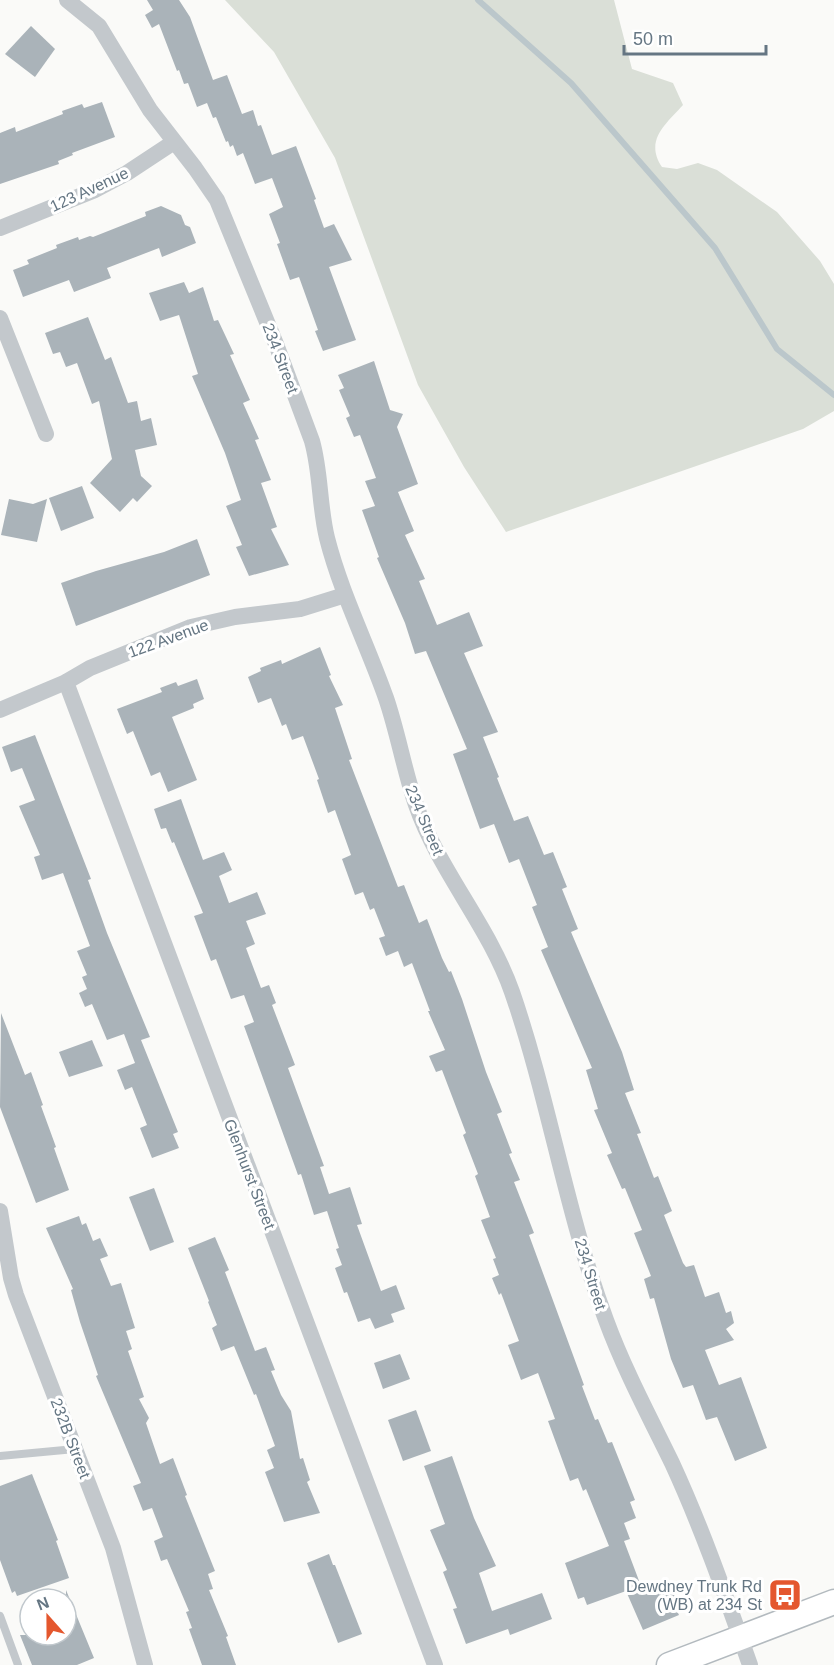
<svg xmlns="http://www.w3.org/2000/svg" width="834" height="1665" viewBox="0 0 834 1665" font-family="Arial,sans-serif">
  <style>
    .green { fill: #dadfd7 }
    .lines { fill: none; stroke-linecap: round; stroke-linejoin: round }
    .stream { stroke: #bbc7cb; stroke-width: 6 }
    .building { fill: #aab3b9 }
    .secondary-casing { stroke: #b3babf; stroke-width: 27 }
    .service { stroke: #c3c8cc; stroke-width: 8 }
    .minor { stroke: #c3c8cc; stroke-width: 16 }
    .secondary { stroke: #fff; stroke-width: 24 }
    .labels { text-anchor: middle; stroke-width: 6; stroke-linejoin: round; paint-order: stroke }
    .street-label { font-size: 16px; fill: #657683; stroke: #fff }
    .poi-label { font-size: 16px; fill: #657683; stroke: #fff; text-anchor: end }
  </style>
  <rect width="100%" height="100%" fill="#fafaf8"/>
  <path class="green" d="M225 0H614L632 69 673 83 683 105C666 124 644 140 662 167L677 169 698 163 717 170 777 212 820 261 834 284V411L803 429 506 532 464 467 418 385 335 158 274 52Z"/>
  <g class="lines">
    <polyline class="stream" points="478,0 571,83 715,248 777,349 834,395"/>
  </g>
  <g class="building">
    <polygon points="147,0 179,0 190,17 213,80 227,75 242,114 253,110 258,126 261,125 272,155 296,146 316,199 314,200 324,228 334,224 352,260 329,267 356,340 323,351 315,331 318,330 299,277 290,280 277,244 280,243 269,214 283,207 272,178 255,184 243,153 237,156 233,145 230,147 228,141 226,142 216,117 213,118 207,103 197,107 188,83 184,84 179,70 177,71 159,24 152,28 145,15 153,10"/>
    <polygon points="31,26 55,49 35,77 5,54"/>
    <polygon points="102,102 115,137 72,153 73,155 58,161 59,164 0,184 0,133 15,127 16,132 63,114 62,111 82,104 84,108"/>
    <polygon points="161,206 181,215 185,225 190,227 196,243 162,257 159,248 107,268 111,278 74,292 69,280 23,297 13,270 29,264 27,260 57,248 56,245 78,237 79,240 90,236 93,237 146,216 145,212"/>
    <polygon points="184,282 189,293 203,287 214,321 218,320 234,354 230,355 250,400 243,403 259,439 255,440 271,480 261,483 277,527 271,529 289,565 249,576 236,547 242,545 226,506 241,500 225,453 192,376 198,374 179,315 160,321 149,293"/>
    <polygon points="88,317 105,360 111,357 128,403 137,401 141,421 151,418 157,445 135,450 141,476 152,486 137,502 133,498 120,512 90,483 112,459 99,401 92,404 77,363 66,367 60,352 53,354 45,333"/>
    <polygon points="374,361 390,410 403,414 397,427 418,484 398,492 414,531 405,535 425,579 419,581 437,625 469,612 483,646 464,653 498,732 483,737 499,777 497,778 514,821 528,816 544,855 553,852 567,887 562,889 578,929 571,932 622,1052 634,1090 625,1093 641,1133 637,1134 654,1178 658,1176 672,1211 664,1215 683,1263 686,1267 694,1265 705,1297 719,1292 726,1313 731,1311 734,1323 726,1329 734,1340 705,1350 719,1385 741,1377 767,1448 735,1461 717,1417 706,1420 693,1385 683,1388 671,1359 654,1298 650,1299 644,1279 651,1276 634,1233 642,1230 625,1188 622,1189 607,1155 612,1153 594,1110 598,1109 586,1070 592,1068 541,950 548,947 532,907 537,905 519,859 509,863 494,824 480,829 453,754 467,749 426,651 415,654 405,623 377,558 379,557 362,510 375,506 365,481 376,478 360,435 354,437 346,418 350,416 339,390 344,388 338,375"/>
    <polygon points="82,486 94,518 61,531 49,498"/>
    <polygon points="9,499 33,504 47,499 37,542 1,535"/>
    <polygon points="197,539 210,575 76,626 61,583 96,571 164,552"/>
    <polygon points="320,647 331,675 329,676 343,705 335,708 352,759 349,760 398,887 404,885 419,923 427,919 442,958 449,972 451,971 462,999 486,1072 502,1112 497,1114 512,1153 509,1154 520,1180 514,1182 534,1233 529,1235 584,1385 582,1386 595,1420 598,1419 608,1443 612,1442 635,1500 630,1502 636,1518 624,1523 630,1539 624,1541 644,1594 671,1584 678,1606 675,1607 679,1615 643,1630 626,1591 587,1605 584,1597 578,1599 565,1563 609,1546 586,1489 583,1491 578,1478 570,1481 548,1421 555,1419 538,1373 521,1380 508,1345 519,1341 501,1293 499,1295 492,1278 499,1275 493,1259 496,1258 481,1220 490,1217 475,1176 478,1174 463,1135 466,1133 442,1070 436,1072 429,1056 445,1050 428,1011 430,1011 412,963 404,967 398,951 386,956 379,938 385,936 374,908 370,910 363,892 355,895 342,859 351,855 335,810 328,813 317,780 319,779 303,736 292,740 286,724 282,726 271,698 258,703 248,677 261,671 260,668 281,660 282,664"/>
    <polygon points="197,679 204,699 193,704 194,708 172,717 197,780 168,792 160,772 151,776 133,731 127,734 117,709 162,692 160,688 176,682 178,686"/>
    <polygon points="35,735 91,879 88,880 107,933 150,1037 141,1040 178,1132 173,1134 179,1148 152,1158 140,1128 147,1125 132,1087 125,1090 117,1070 135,1063 124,1034 107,1040 92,1004 85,1007 79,993 87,989 82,977 87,975 77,951 90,946 63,873 42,880 34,857 40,855 19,806 35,800 22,768 11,772 2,747"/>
    <polygon points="181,799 203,860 224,852 232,870 219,876 229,903 257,892 266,914 246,921 255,944 246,948 261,988 269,985 276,1003 272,1005 295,1065 288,1068 324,1166 320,1167 329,1194 350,1187 362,1224 357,1225 381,1291 396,1285 405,1309 391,1314 394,1322 375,1329 370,1318 358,1322 347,1292 344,1293 335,1268 342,1265 336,1249 339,1248 327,1211 314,1215 301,1174 298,1175 244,1026 254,1022 244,995 231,999 216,959 211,961 194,916 203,913 174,842 172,843 166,828 161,829 154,809"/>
    <polygon points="1,1013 25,1075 31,1072 43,1105 41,1106 56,1147 54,1148 69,1190 36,1203 0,1107"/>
    <polygon points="92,1040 103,1066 69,1077 59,1052"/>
    <polygon points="154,1188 174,1242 150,1251 129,1197"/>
    <polygon points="79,1216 82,1225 86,1223 93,1241 100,1238 108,1256 100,1259 111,1286 121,1283 135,1328 126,1331 132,1349 128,1351 144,1397 139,1399 149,1418 146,1423 160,1464 173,1458 187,1495 185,1496 215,1571 208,1574 213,1589 209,1590 228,1636 226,1637 236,1665 202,1665 189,1629 192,1628 186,1612 189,1611 167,1559 161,1561 154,1541 163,1537 152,1508 143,1511 133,1486 141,1483 96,1376 98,1375 80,1322 71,1290 73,1289 46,1228"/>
    <polygon points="215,1237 229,1270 225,1272 255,1351 266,1347 275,1370 271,1371 281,1395 291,1411 300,1459 303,1458 310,1480 307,1482 320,1513 284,1522 265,1472 274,1468 267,1450 275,1446 256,1394 254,1395 234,1346 221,1351 212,1328 217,1325 208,1302 209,1301 188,1248"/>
    <polygon points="400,1354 410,1379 383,1389 374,1363"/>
    <polygon points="416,1410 431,1451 403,1461 388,1420"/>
    <polygon points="452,1456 474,1518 496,1566 479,1573 492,1611 542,1593 552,1619 510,1635 508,1629 466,1644 453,1609 457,1608 443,1572 447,1570 430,1530 445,1524 424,1466"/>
    <polygon points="32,1474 58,1540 56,1541 69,1578 17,1596 15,1591 12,1593 0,1560 0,1486"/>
    <polygon points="329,1554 333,1565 335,1565 362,1634 338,1643 307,1563"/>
    <polygon points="66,1590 94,1658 77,1665 32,1665 20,1635 66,1635"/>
  </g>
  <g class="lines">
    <defs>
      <polyline id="secondary" points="669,1665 834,1602"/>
    </defs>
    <use href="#secondary" class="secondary-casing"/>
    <g class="service">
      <polyline points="0,1456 75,1449"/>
      <polyline points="0,1616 18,1665"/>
    </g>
    <g class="minor">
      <path d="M67 0 99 26 150 110 195 168 217 200 276 344 312 441C321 473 319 505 327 538 341 593 367 644 386 698 398 733 404 770 416 805 439 871 489 926 512 992 549 1099 566 1213 606 1320 624 1369 649 1416 672 1463 702 1528 726 1597 750 1665"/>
      <polyline points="0,228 95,190 127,173 174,142"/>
      <polyline points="0,318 46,434"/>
      <polyline points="66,682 435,1665"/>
      <polyline points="0,710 66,682 90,668 191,627 235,617 300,609 345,595"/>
      <polyline points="0,1211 11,1278 16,1295 113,1548 145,1665"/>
    </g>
    <use href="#secondary" class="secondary"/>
  </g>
  <defs>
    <symbol id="bus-square" viewBox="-11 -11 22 22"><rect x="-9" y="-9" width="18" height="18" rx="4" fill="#e4572e" stroke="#fff"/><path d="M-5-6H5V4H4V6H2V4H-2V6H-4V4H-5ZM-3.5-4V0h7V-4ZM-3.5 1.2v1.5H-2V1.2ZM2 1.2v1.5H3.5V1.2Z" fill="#fff"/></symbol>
  </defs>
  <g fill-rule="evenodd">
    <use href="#bus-square" x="766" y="1576" width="38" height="38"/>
  </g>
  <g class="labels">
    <g class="street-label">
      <text transform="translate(89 189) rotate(-25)" y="6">123 Avenue</text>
      <text transform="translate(281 358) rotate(69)" y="6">234 Street</text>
      <text transform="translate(168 638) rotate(-20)" y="6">122 Avenue</text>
      <text transform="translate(425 820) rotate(67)" y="6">234 Street</text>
      <text transform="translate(250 1174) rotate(69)" y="6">Glenhurst Street</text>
      <text transform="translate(591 1274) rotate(73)" y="6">234 Street</text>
      <text transform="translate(71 1438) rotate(69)" y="6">232B Street</text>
    </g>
    <g class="poi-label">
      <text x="762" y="1592">Dewdney Trunk Rd<tspan x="762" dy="18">(WB) at 234 St</tspan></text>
    </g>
  </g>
  <g transform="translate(48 1617) rotate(339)"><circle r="28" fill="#ffffff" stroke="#c1c8cd" stroke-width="1.5"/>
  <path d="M0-4.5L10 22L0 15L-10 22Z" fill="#e4572e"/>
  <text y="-9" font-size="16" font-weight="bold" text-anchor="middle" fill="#657683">N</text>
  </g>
  <path d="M624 45v9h142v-9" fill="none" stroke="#657683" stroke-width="3"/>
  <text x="633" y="45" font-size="18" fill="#657683" stroke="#ffffff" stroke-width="4.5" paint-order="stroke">50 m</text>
</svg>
